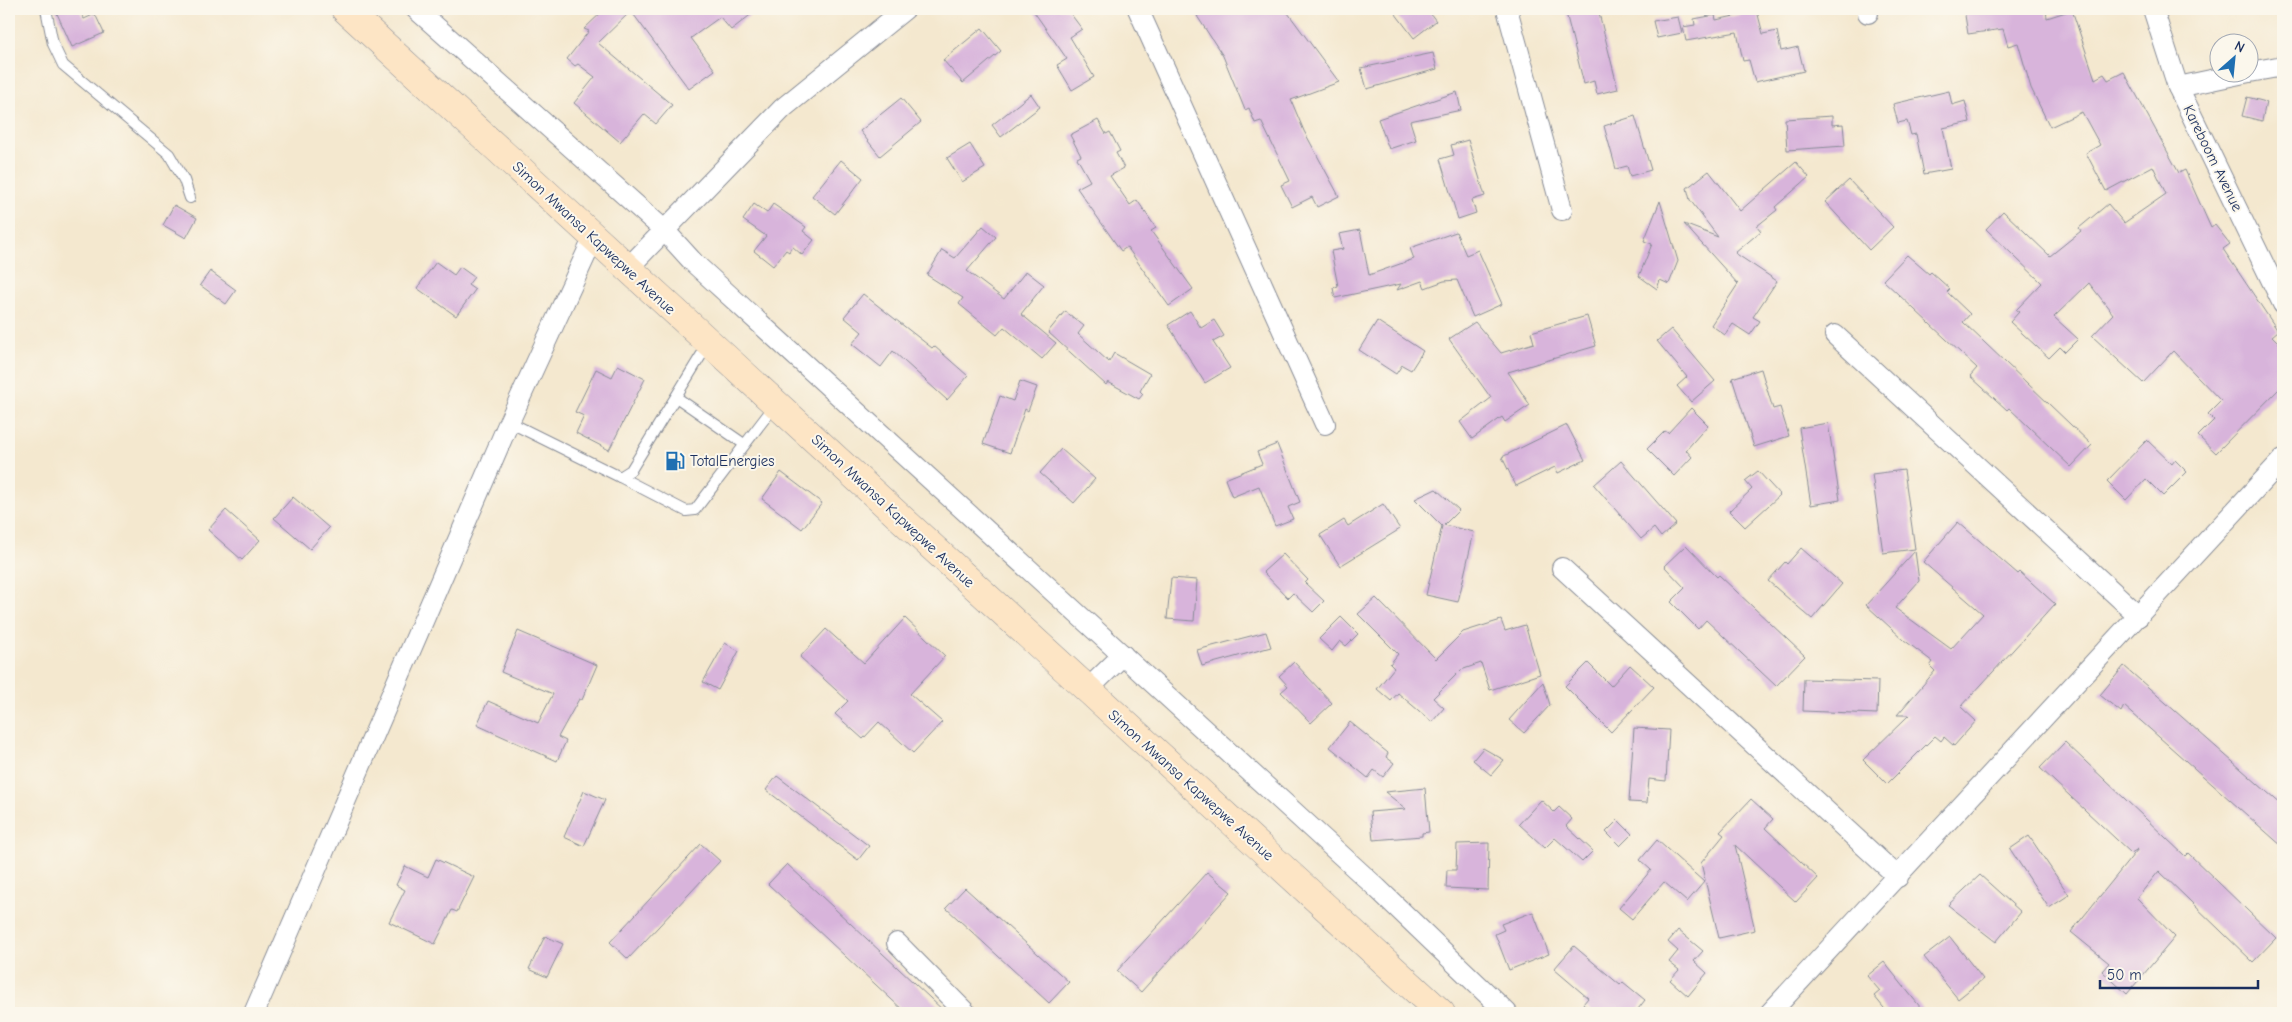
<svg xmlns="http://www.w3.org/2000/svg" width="2292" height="1022" viewBox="0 0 2292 1022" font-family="'Comic Neue',sans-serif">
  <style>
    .building { fill: #d8b4db }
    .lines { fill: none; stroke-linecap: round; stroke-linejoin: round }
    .lane-casing { stroke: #888c96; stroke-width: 12 }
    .street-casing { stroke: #888c96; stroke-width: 22 }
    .secondary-casing { stroke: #888c96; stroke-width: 29 }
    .lane { stroke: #fff; stroke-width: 10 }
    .street { stroke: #fff; stroke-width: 20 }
    .secondary { stroke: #fde5c5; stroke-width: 28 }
    .labels { text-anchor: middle; stroke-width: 4; stroke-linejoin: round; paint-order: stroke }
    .street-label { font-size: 15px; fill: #1b2f5e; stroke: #fbf7ec }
    .poi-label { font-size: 15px; fill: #1b2f5e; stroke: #fbf7ec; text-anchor: start }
  </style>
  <rect width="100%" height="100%" fill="#fbf7ec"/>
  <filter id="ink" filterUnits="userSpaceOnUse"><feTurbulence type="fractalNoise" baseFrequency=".02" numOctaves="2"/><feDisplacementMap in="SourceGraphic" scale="10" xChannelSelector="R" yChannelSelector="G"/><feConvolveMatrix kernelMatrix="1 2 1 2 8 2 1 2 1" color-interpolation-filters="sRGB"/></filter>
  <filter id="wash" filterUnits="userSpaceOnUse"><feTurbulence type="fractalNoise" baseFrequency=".0096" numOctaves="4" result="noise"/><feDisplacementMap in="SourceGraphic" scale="20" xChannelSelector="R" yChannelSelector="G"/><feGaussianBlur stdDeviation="1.12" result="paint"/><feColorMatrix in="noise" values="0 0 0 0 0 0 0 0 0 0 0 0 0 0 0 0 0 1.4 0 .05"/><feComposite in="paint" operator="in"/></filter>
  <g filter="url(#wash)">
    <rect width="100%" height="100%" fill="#f4e8cf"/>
    <g id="blocks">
      <g class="building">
        <polygon points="55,9 79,9 84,19 95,14 104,33 72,47"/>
        <polygon points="605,9 758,9 731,30 720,17 691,38 715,70 689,89 631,11 598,43 672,105 656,124 644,114 620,142 574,103 595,77 578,64 575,66 567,59 589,31 584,29"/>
        <polygon points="1032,9 1067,9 1082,29 1070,37 1094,77 1072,90 1057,65 1067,59"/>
        <polygon points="1208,9 1285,9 1339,82 1291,100 1304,131 1339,196 1317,207 1312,197 1292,207 1281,185 1290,181 1261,121 1255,123 1249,108 1245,110 1223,56 1197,16"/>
        <polygon points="1392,9 1427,9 1436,21 1414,38"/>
        <polygon points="1565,9 1598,9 1618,89 1597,94 1594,81 1584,84"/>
        <polygon points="1964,9 2046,9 2047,18 2072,10 2095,79 2104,74 2108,80 2124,72 2179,173 2185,170 2211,228 2215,225 2230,244 2223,249 2278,331 2272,336 2283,347 2283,385 2216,453 2198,436 2214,420 2208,414 2221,401 2173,351 2143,383 2092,336 2113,314 2089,283 2054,317 2078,339 2065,352 2060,347 2049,358 2010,322 2019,312 2016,310 2042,283 1986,229 2003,211 2050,256 2081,231 2079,228 2108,204 2124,223 2166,194 2153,166 2106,191 2086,153 2100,145 2082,112 2050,127 2031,88 2018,43 2008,46 2003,29 1968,34"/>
        <polygon points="1757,11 1763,34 1777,31 1781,51 1798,47 1804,71 1755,82 1749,60 1743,61 1737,32 1686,41 1683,27 1695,25 1694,19 1715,15 1716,20"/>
        <polygon points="1678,17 1682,33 1657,38 1653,21"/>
        <polygon points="982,28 1001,51 963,83 943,60"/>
        <polygon points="1433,53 1437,69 1367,89 1361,68"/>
        <polygon points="1949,91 1952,105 1965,101 1970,122 1943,128 1951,169 1924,174 1916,134 1911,135 1907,121 1898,123 1893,104"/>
        <polygon points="1457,92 1461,110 1410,121 1416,140 1389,149 1378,119"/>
        <polygon points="1031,94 1040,107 1001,137 992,125"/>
        <polygon points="2247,97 2266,102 2262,121 2242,116"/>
        <polygon points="901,98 921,122 880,156 860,131"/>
        <polygon points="1635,116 1651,170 1630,176 1627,166 1616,169 1604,126"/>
        <polygon points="1832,116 1832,125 1843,124 1845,146 1787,150 1785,119"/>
        <polygon points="1098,120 1106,134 1110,132 1120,151 1116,153 1124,168 1110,176 1130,205 1137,200 1156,228 1151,231 1193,289 1169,306 1127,247 1121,251 1077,188 1090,181 1077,158 1081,156 1070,135"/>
        <polygon points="1468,140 1485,196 1472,200 1476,213 1458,219 1440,159 1454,155 1451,145"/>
        <polygon points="970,144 985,168 962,182 947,158"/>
        <polygon points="841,160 863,178 835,214 812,196"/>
        <polygon points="1796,162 1809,177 1775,207 1777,210 1757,226 1761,231 1735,253 1777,281 1753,317 1760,321 1750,335 1733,324 1725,335 1711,325 1738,284 1684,224 1718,237 1690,200 1687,188 1709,171 1740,211"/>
        <polygon points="1849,180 1893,227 1869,250 1825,202"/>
        <polygon points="1660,201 1678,261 1669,284 1660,280 1657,289 1639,276 1652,244 1644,241"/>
        <polygon points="754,204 767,213 773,204 806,227 803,231 814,240 802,255 792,246 789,252 786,250 773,266 754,251 766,236 743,220"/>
        <polygon points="174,205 197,218 186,238 163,225"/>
        <polygon points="983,226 996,237 967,271 1004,299 1026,271 1044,285 1021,314 1056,343 1042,359 1004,327 997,335 959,304 963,298 927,275 942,250 955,258"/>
        <polygon points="1360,230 1369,275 1414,259 1410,248 1456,232 1466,255 1478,250 1502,304 1473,317 1457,280 1444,281 1425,288 1422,281 1397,290 1401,284 1335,298 1333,288 1338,286 1331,251 1343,249 1339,234"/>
        <polygon points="1907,255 1929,274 1931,272 1950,289 1947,292 1970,314 1963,322 2092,445 2071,467 2009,408 2007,410 1970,376 1977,368 1883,280"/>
        <polygon points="436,262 454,275 460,267 474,277 468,285 475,290 456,316 417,288"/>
        <polygon points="210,271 236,290 226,304 200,285"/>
        <polygon points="863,294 932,348 934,346 968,376 947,400 893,351 881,367 852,344 862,332 844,317"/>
        <polygon points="1065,311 1084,326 1078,334 1109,362 1114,353 1150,374 1140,391 1143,394 1139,399 1108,382 1106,385 1048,332"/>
        <polygon points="1190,311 1201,328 1214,320 1224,336 1213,342 1230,368 1205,383 1168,325"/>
        <polygon points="1587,316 1596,346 1508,372 1530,405 1505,422 1502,417 1472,439 1460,422 1491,398 1449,339 1475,322 1501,353 1534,343 1531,332"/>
        <polygon points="1377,321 1423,351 1411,370 1402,365 1396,374 1359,350"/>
        <polygon points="1671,329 1715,381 1691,402 1677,386 1687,377 1657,341"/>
        <polygon points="618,365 645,379 609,450 576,433 584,416 575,412 596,369 612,377"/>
        <polygon points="1761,369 1773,409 1780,407 1789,436 1754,447 1732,378"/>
        <polygon points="1020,381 1037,387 1028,411 1025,409 1010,453 983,444 1000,396 1013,401"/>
        <polygon points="1691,408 1708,425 1686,450 1692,457 1674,476 1647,449 1665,431 1668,433"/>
        <polygon points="1828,423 1840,500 1811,505 1799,428"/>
        <polygon points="1567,425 1585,460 1558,473 1555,467 1516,486 1502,457"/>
        <polygon points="2147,440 2172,464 2175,460 2187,472 2163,496 2146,479 2126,500 2107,481"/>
        <polygon points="1277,444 1300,502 1288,507 1293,519 1275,526 1259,486 1232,497 1225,479 1262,464 1257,452"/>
        <polygon points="1061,449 1095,479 1074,503 1040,473"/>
        <polygon points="1621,461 1676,524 1661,537 1654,528 1641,539 1594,485"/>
        <polygon points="1904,470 1915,549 1883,553 1872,474"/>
        <polygon points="1758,471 1780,495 1745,527 1729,511 1752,489 1745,481"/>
        <polygon points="781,472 822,503 802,529 762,499"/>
        <polygon points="1436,489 1459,510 1444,525 1474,532 1458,602 1426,595 1442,526 1415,499"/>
        <polygon points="293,497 329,528 310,549 274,518"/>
        <polygon points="1383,504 1400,529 1340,566 1320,535 1344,520 1348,526"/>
        <polygon points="226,510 260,540 242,560 208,530"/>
        <polygon points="1958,522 2018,574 2020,572 2055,604 1961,707 1976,721 1954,746 1944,737 1941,741 1935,736 1887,784 1863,760 1909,715 1897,715 1935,671 1930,666 1933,662 1904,640 1866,605 1915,551 1919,581 1895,608 1951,649 1983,614 1923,562"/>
        <polygon points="1686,545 1717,577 1719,575 1805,656 1776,686 1706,620 1698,629 1671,602 1685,588 1664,566"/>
        <polygon points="1801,548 1842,584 1812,619 1768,581 1785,562 1787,564"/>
        <polygon points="1283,554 1308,580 1305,583 1324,601 1313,612 1293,593 1288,598 1263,572"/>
        <polygon points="1171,578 1197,580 1194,621 1167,619"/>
        <polygon points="1376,598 1436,659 1463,632 1501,620 1505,631 1525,625 1540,674 1490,690 1481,663 1461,670 1433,698 1444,708 1432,722 1398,693 1391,701 1377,689 1394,668 1390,664 1398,654 1358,614"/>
        <polygon points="1341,617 1358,634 1346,646 1340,641 1332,651 1319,639"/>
        <polygon points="905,618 945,656 910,694 942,722 913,753 879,722 863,739 835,714 848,701 800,657 826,629 864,663"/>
        <polygon points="518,631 597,665 582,700 579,699 558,737 566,741 557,761 477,725 488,701 538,723 553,694 501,672"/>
        <polygon points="1266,632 1271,647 1202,666 1197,650"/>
        <polygon points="725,643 739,651 718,690 703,682"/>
        <polygon points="1294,662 1332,703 1311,723 1281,692 1288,686 1279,676"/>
        <polygon points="1588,663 1611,686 1630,665 1654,687 1611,732 1565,686"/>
        <polygon points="2124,666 2283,806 2283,847 2124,706 2121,712 2100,695"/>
        <polygon points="1804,679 1878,681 1877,714 1803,711"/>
        <polygon points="1543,682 1550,705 1524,733 1509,720"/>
        <polygon points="1350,722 1388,753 1386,757 1394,763 1383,777 1374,770 1368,778 1330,747"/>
        <polygon points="1634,728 1669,730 1666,781 1649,779 1647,803 1629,802"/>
        <polygon points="2065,742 2185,856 2188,853 2276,938 2253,962 2159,871 2137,898 2175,937 2127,994 2102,971 2109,963 2071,932 2138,849 2131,853 2040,768"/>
        <polygon points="1483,748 1504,760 1491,775 1473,760"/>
        <polygon points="777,776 869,846 858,860 766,790"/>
        <polygon points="1425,788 1429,832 1422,833 1422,836 1373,840 1370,812 1406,809 1385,792"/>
        <polygon points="584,791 605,800 584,846 564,837"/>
        <polygon points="1751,799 1773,819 1765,828 1818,878 1796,902 1735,845 1755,930 1719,938 1701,863 1724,835 1720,832"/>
        <polygon points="1541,800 1554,812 1559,807 1572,819 1566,826 1593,851 1582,862 1555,838 1545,848 1519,824"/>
        <polygon points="1618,820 1632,834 1620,846 1606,832"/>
        <polygon points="2029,836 2069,895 2049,908 2010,849"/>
        <polygon points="1657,840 1704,882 1687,902 1664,882 1632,919 1619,908 1651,870 1640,860"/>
        <polygon points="1489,843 1488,890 1446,888 1447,870 1456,870 1457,844"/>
        <polygon points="701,844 720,861 628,959 610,942"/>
        <polygon points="436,859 474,877 457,912 452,910 435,944 389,922 405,890 396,885 405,866 428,877"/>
        <polygon points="787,864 946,1013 906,1013 768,884"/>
        <polygon points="1207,872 1231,892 1141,992 1117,971"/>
        <polygon points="1980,875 2021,912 1996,942 1948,905"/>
        <polygon points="965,888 1069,982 1049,1003 946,908"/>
        <polygon points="1533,912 1549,954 1509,970 1495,934 1504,930 1501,924"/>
        <polygon points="1678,930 1703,951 1694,961 1707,973 1688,996 1670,980 1679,970 1669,962 1678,951 1668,942"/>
        <polygon points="545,936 563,944 547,977 529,969"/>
        <polygon points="1950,937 1983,979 1958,999 1924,957"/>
        <polygon points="1574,946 1620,985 1623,982 1645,1000 1635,1013 1594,1013 1583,1004 1588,998 1554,969"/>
        <polygon points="1884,962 1925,1013 1888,1013 1874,996 1880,991 1867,976"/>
      </g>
    </g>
  </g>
  <g filter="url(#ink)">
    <use href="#blocks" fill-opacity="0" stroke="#888c96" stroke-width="1"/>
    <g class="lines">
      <defs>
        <g id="lane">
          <polyline points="46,9 53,44 63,65 169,154 184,180 190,198"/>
          <polyline points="676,397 744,444"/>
          <polyline points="509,422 620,477 631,470 708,344"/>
          <polyline points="620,477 686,511 695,510 775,405"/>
        </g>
        <g id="street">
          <polyline points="416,9 664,230 694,263 1377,888 1507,1013"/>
          <polyline points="1138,9 1325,424"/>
          <polyline points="1507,9 1562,210"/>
          <polyline points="1868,9 1868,13"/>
          <polyline points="2153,9 2178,87 2283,304"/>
          <polyline points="2250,72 2283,66"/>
          <polyline points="2178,87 2249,72"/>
          <polyline points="627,269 783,108 905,9"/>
          <polyline points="1835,335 2139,616"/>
          <polyline points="1562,568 1898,877"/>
          <polyline points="1087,690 1123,655"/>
          <polyline points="897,943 966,1013"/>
          <polyline points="254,1013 509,422 594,237"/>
          <polyline points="1770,1013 2283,459"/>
        </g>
        <polyline id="secondary" points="345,9 1441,1013"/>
      </defs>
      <use href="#lane" class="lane-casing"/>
      <use href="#street" class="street-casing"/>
      <use href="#secondary" class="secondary-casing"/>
      <use href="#lane" class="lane"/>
      <use href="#street" class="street"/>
      <use href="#secondary" class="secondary"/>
    </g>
  </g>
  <defs>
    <symbol id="fuel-bare" viewBox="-9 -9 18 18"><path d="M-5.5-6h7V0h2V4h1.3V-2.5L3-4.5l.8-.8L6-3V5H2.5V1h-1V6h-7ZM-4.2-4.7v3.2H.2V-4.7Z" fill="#1f6fb2" stroke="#fbf7ec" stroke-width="2.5" paint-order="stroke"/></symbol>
  </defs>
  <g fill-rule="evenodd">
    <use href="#fuel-bare" x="661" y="447" width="28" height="28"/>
  </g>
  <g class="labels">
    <g class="street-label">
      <text transform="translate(2213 158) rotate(64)" y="5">Kareboom Avenue</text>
      <text transform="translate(594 238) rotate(43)" y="5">Simon Mwansa Kapwepwe Avenue</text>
      <text transform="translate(893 511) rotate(43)" y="5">Simon Mwansa Kapwepwe Avenue</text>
      <text transform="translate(1191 785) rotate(42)" y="5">Simon Mwansa Kapwepwe Avenue</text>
    </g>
    <g class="poi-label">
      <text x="690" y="466">TotalEnergies</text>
    </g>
  </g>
  <rect width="2292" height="1022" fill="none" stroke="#fbf7ec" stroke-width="30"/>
  <g transform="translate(2234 58) rotate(27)"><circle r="24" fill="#fbf7ec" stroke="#a1a7b3"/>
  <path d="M0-4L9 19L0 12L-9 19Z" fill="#1f6fb2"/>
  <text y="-8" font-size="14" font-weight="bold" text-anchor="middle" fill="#1b2f5e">N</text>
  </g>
  <path d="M2100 980v8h158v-8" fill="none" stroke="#1b2f5e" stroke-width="2.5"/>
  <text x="2107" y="980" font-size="15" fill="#1b2f5e" stroke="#fbf7ec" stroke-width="4" paint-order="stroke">50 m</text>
</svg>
